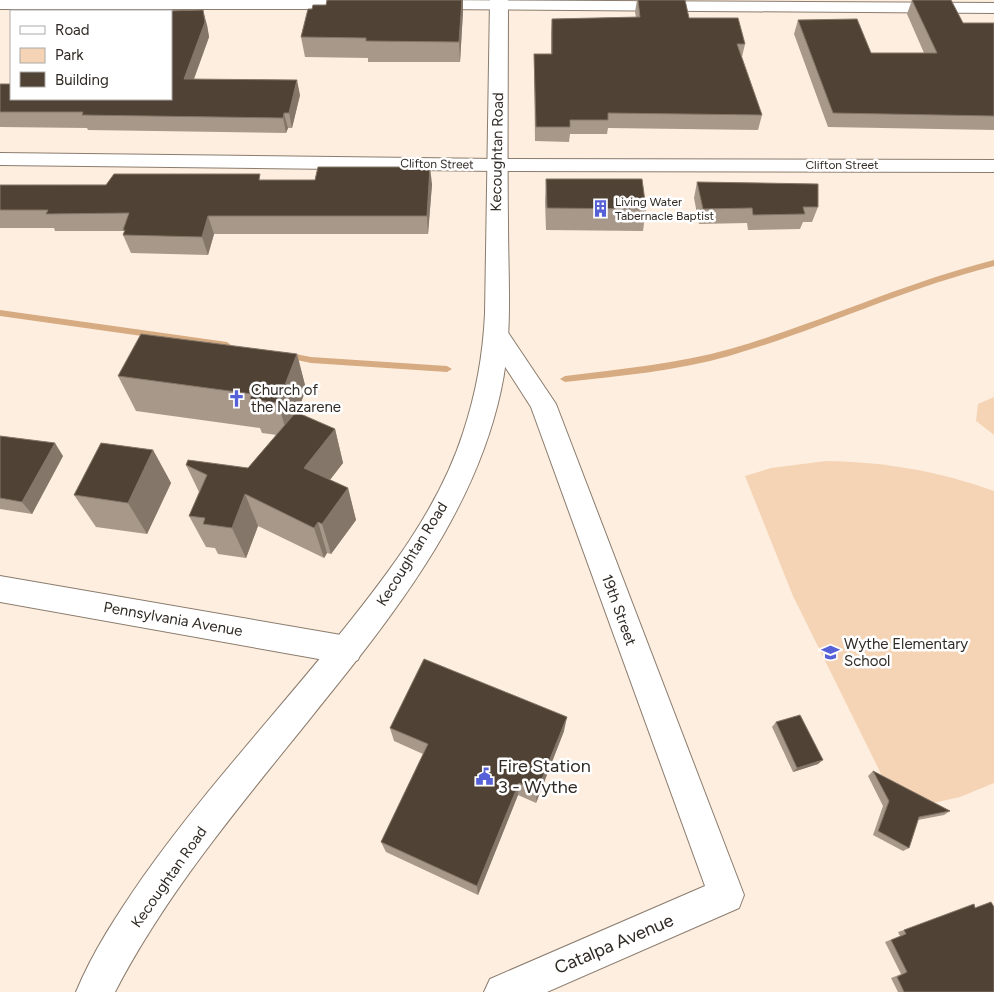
<svg xmlns="http://www.w3.org/2000/svg" width="994" height="992" viewBox="0 0 994 992" font-family="Figtree,sans-serif">
  <style>
    .green { fill: #f5d4b6 }
    .lines { fill: none; stroke-linecap: round; stroke-linejoin: round }
    .stream { fill: #d7ab82; fill-rule: evenodd }
    .minor-casing { stroke: #8a7c6e; stroke-width: 2 }
    .major-casing { stroke: #8a7c6e; stroke-width: 2 }
    .minor { fill: #fff; fill-rule: evenodd }
    .major { fill: #fff; fill-rule: evenodd }
    .wall { fill: #a7988a }
    .shaded-wall { fill: #847669 }
    .building { fill: #504336; stroke: #847669 }
    .labels { text-anchor: middle; stroke-width: 5; stroke-linejoin: round; paint-order: stroke }
    .far-street-label { font-size: 12px; fill: #302a24; stroke: #fff }
    .far-poi-label { font-size: 12px; fill: #302a24; stroke: #fff; text-anchor: start }
    .street-label { font-size: 15px; fill: #302a24; stroke: #fff }
    .poi-label { font-size: 15px; fill: #302a24; stroke: #fff; text-anchor: start }
    .near-poi-label { font-size: 18px; fill: #302a24; stroke: #fff; text-anchor: start }
    .near-street-label { font-size: 18px; fill: #302a24; stroke: #fff }
  </style>
  <rect width="100%" height="100%" fill="#feeedf"/>
  <g class="green">
    <polygon points="994,397 994,435 976,421 978,404"/>
    <path d="M826 461C885 462 939 471 994 491V783L960 797 924 805 887 786 793 596 745 476 771 468Z"/>
  </g>
  <g class="lines">
    <g class="stream">
      <path d="M994 260V266C903 289 819 330 729 356 676 371 620 376 565 382L560 379 565 376C620 369 677 364 730 349 820 323 903 283 994 260Z"/>
      <polygon points="0,310 227,342 231,345 227,348 0,316"/>
      <polygon points="285,352 311,357 447,366 452,369 447,372 311,363 282,357 281,355 282,353"/>
    </g>
    <defs>
      <g id="minor">
        <polygon points="0,0 370,0 374,4 371,8 365,9 0,9"/>
        <polygon points="421,0 994,3 994,13 426,9 420,8 417,4"/>
        <polygon points="0,153 497,159 994,160 994,172 497,171 0,165"/>
        <polygon points="496,325 505,328 556,404 744,895 739,908 547,992 484,992 490,979 705,886 531,407 484,334 487,328"/>
        <polygon points="0,576 347,636 358,640 362,650 358,660 347,664 0,602"/>
      </g>
      <path id="major" d="M490 0H508C508 74 507 149 508 223 508 278 513 336 501 390 474 517 388 622 309 720 239 807 167 892 115 992H76C93 951 118 913 143 877 203 792 274 716 339 635 388 574 439 508 463 433 476 394 483 355 485 314Z"/>
    </defs>
    <use href="#minor" class="minor-casing"/>
    <use href="#major" class="major-casing"/>
    <use href="#minor" class="minor"/>
    <use href="#major" class="major"/>
  </g>
  <g class="wall">
    <polygon points="637,0 685,0 689,18 745,44 742,57 762,115 758,130 608,128 607,134 570,134 569,142 535,141 534,68 534,54 551,54 551,33 552,19 636,17 635,12"/>
    <polygon points="900,0 938,0 963,23 994,23 994,130 828,127 794,34 798,20 871,53 924,53 907,14 912,0"/>
    <polygon points="312,9 463,11 460,62 368,62 368,58 305,57 301,37"/>
    <polygon points="207,25 209,37 194,79 300,95 292,128 288,128 286,133 88,130 87,128 0,127 0,84 171,99"/>
    <polygon points="546,179 646,209 643,231 546,230 545,201"/>
    <polygon points="697,182 818,207 812,222 803,222 800,229 748,230 747,223 699,224 694,198"/>
    <polygon points="432,184 428,234 214,234 208,255 131,253 123,235 124,232 124,231 55,231 54,228 0,228 0,185"/>
    <polygon points="297,354 306,389 297,413 335,429 343,463 330,480 348,488 356,520 331,554 327,553 324,558 258,526 246,558 218,554 215,548 206,547 189,516 199,492 186,465 248,468 277,435 262,433 260,428 136,411 118,376"/>
    <polygon points="0,436 63,456 32,514 0,509"/>
    <polygon points="153,450 171,483 147,534 96,527 74,495"/>
    <polygon points="776,722 818,764 793,772 772,727"/>
    <polygon points="390,728 564,731 536,803 518,795 478,895 386,852 381,842 423,754 394,741"/>
    <polygon points="873,771 950,811 944,815 918,820 909,848 903,851 873,835 883,806 868,776"/>
    <polygon points="975,908 994,992 898,992 891,978 901,974 885,942 900,936 898,932 904,930"/>
  </g>
  <g class="shaded-wall">
    <polygon points="462,0 463,0 463,11 460,62 459,42"/>
    <polygon points="203,10 207,25 209,37 188,95 184,79"/>
    <polygon points="297,80 300,95 292,128 289,113"/>
    <polygon points="284,113 288,128 286,133 283,118"/>
    <polygon points="430,167 432,184 428,234 427,216"/>
    <polygon points="208,216 214,234 208,255 202,237"/>
    <polygon points="297,354 306,389 288,437 278,403"/>
    <polygon points="335,429 343,463 314,500 304,468"/>
    <polygon points="55,443 63,456 32,514 22,502"/>
    <polygon points="153,450 171,483 147,534 128,503"/>
    <polygon points="348,488 356,520 331,554 322,524"/>
    <polygon points="245,494 258,526 246,558 232,528"/>
    <polygon points="318,522 327,553 324,558 314,528"/>
    <polygon points="567,717 564,731 536,803 537,791"/>
    <polygon points="823,760 818,764 793,772 797,768"/>
    <polygon points="519,783 518,795 478,895 477,886"/>
  </g>
  <g class="building">
    <polygon points="327,0 462,0 459,42 366,41 366,38 301,37 308,9 312,9 313,5 326,5"/>
    <polygon points="638,0 685,0 689,18 738,18 745,44 737,44 762,115 608,113 608,120 570,120 570,127 536,127 534,54 552,54 552,19 640,17"/>
    <polygon points="912,0 951,0 963,23 994,23 994,116 833,113 798,20 857,19 871,53 937,53"/>
    <polygon points="203,10 205,22 184,79 297,80 289,113 284,113 283,118 82,115 83,112 0,112 0,84 11,84 11,99 171,99 171,11 163,11"/>
    <polygon points="318,167 430,167 427,216 208,216 202,237 123,235 125,230 123,230 129,213 46,214 48,210 0,210 0,185 106,185 114,174 260,174 259,180 315,180"/>
    <polygon points="546,179 642,179 646,209 547,208"/>
    <polygon points="697,182 818,184 818,207 803,207 805,214 753,215 752,208 703,209"/>
    <polygon points="141,334 297,354 278,403 250,399 252,394 118,376"/>
    <polygon points="296,412 335,429 304,468 348,488 322,524 318,522 314,528 245,494 232,528 203,524 205,518 189,516 207,475 186,465 188,460 248,468"/>
    <polygon points="0,436 55,443 22,502 0,498"/>
    <polygon points="101,443 153,450 128,503 74,495"/>
    <polygon points="424,659 567,717 537,791 519,783 477,886 381,842 428,744 390,728"/>
    <polygon points="800,715 823,760 797,768 776,722"/>
    <polygon points="873,771 950,811 919,817 909,848 878,831 889,801"/>
    <polygon points="991,902 994,907 994,992 904,992 897,977 907,972 891,940 906,934 904,930 974,904 975,908"/>
  </g>
  <defs>
    <symbol id="building-bare" viewBox="-9 -9 18 18"><path d="M-4-6H4V6H1V3H-1V6H-4ZM-2.5-4.3h1.7v1.8h-1.7ZM.8-4.3h1.7v1.8H.8ZM-2.5-1h1.7V.8h-1.7ZM.8-1h1.7V.8H.8Z" fill="#5660d7" stroke="#fff" stroke-width="2.5" paint-order="stroke"/></symbol>
    <symbol id="church-bare" viewBox="-9 -9 18 18"><path d="M-1.2-6h2.4v3.5h3.3v2.4h-3.3V6h-2.4V-.1h-3.3v-2.4h3.3Z" fill="#5660d7" stroke="#fff" stroke-width="2.5" paint-order="stroke"/></symbol>
    <symbol id="school-bare" viewBox="-9 -9 18 18"><path d="M0-5L7-2L0 1L-7-2ZM-4 1L0 2.5L4 1V4Q0 6-4 4Z" fill="#5660d7" stroke="#fff" stroke-width="2.5" paint-order="stroke"/></symbol>
    <symbol id="civic-bare" viewBox="-9 -9 18 18"><path d="M-.6-6.5H3V-4.5H.6V-3L4-1V1h2V6H-6V1h2V-1L-.6-3ZM-1.2 2.5V6h2.4V2.5Z" fill="#5660d7" stroke="#fff" stroke-width="2.5" paint-order="stroke"/></symbol>
  </defs>
  <g fill-rule="evenodd">
    <use href="#building-bare" x="588" y="196" width="25" height="25"/>
    <use href="#church-bare" x="224" y="386" width="25" height="25"/>
    <use href="#school-bare" x="818" y="640" width="25" height="25"/>
    <use href="#civic-bare" x="472" y="764" width="25" height="25"/>
  </g>
  <g class="labels">
    <g class="far-street-label">
      <text transform="translate(437 164) rotate(1)" y="4">Clifton Street</text>
      <text x="842" y="169">Clifton Street</text>
    </g>
    <g class="far-poi-label">
      <text x="615" y="206">Living Water<tspan x="615" dy="14">Tabernacle Baptist</tspan></text>
    </g>
    <g class="street-label">
      <text transform="translate(497 152) rotate(-89)" y="5">Kecoughtan Road</text>
      <text transform="translate(412 554) rotate(-58)" y="5">Kecoughtan Road</text>
      <text transform="translate(619 610) rotate(70)" y="5">19th Street</text>
      <text transform="translate(173 619) rotate(10)" y="5">Pennsylvania Avenue</text>
      <text transform="translate(169 877) rotate(-55)" y="5">Kecoughtan Road</text>
    </g>
    <g class="poi-label">
      <text x="251" y="395">Church of<tspan x="251" dy="17">the Nazarene</tspan></text>
      <text x="844" y="649">Wythe Elementary<tspan x="844" dy="17">School</tspan></text>
    </g>
    <g class="near-poi-label">
      <text x="498" y="772">Fire Station<tspan x="498" dy="21">3 - Wythe</tspan></text>
    </g>
    <g class="near-street-label">
      <text transform="translate(614 944) rotate(-23)" y="6">Catalpa Avenue</text>
    </g>
  </g>
  <rect x="10" y="10" width="162" height="90" fill="#ffffff" stroke="#acaaa7"/>
  <rect x="20" y="26" width="25" height="8" fill="#ffffff" stroke="#acaaa7"/>
  <text x="55" y="35" font-size="15" fill="#302a24">Road</text>
  <rect x="20" y="48" width="25" height="15" fill="#f5d4b6" stroke="#acaaa7"/>
  <text x="55" y="60" font-size="15" fill="#302a24">Park</text>
  <rect x="20" y="72" width="25" height="15" fill="#504336" stroke="#acaaa7"/>
  <text x="55" y="85" font-size="15" fill="#302a24">Building</text>
</svg>
